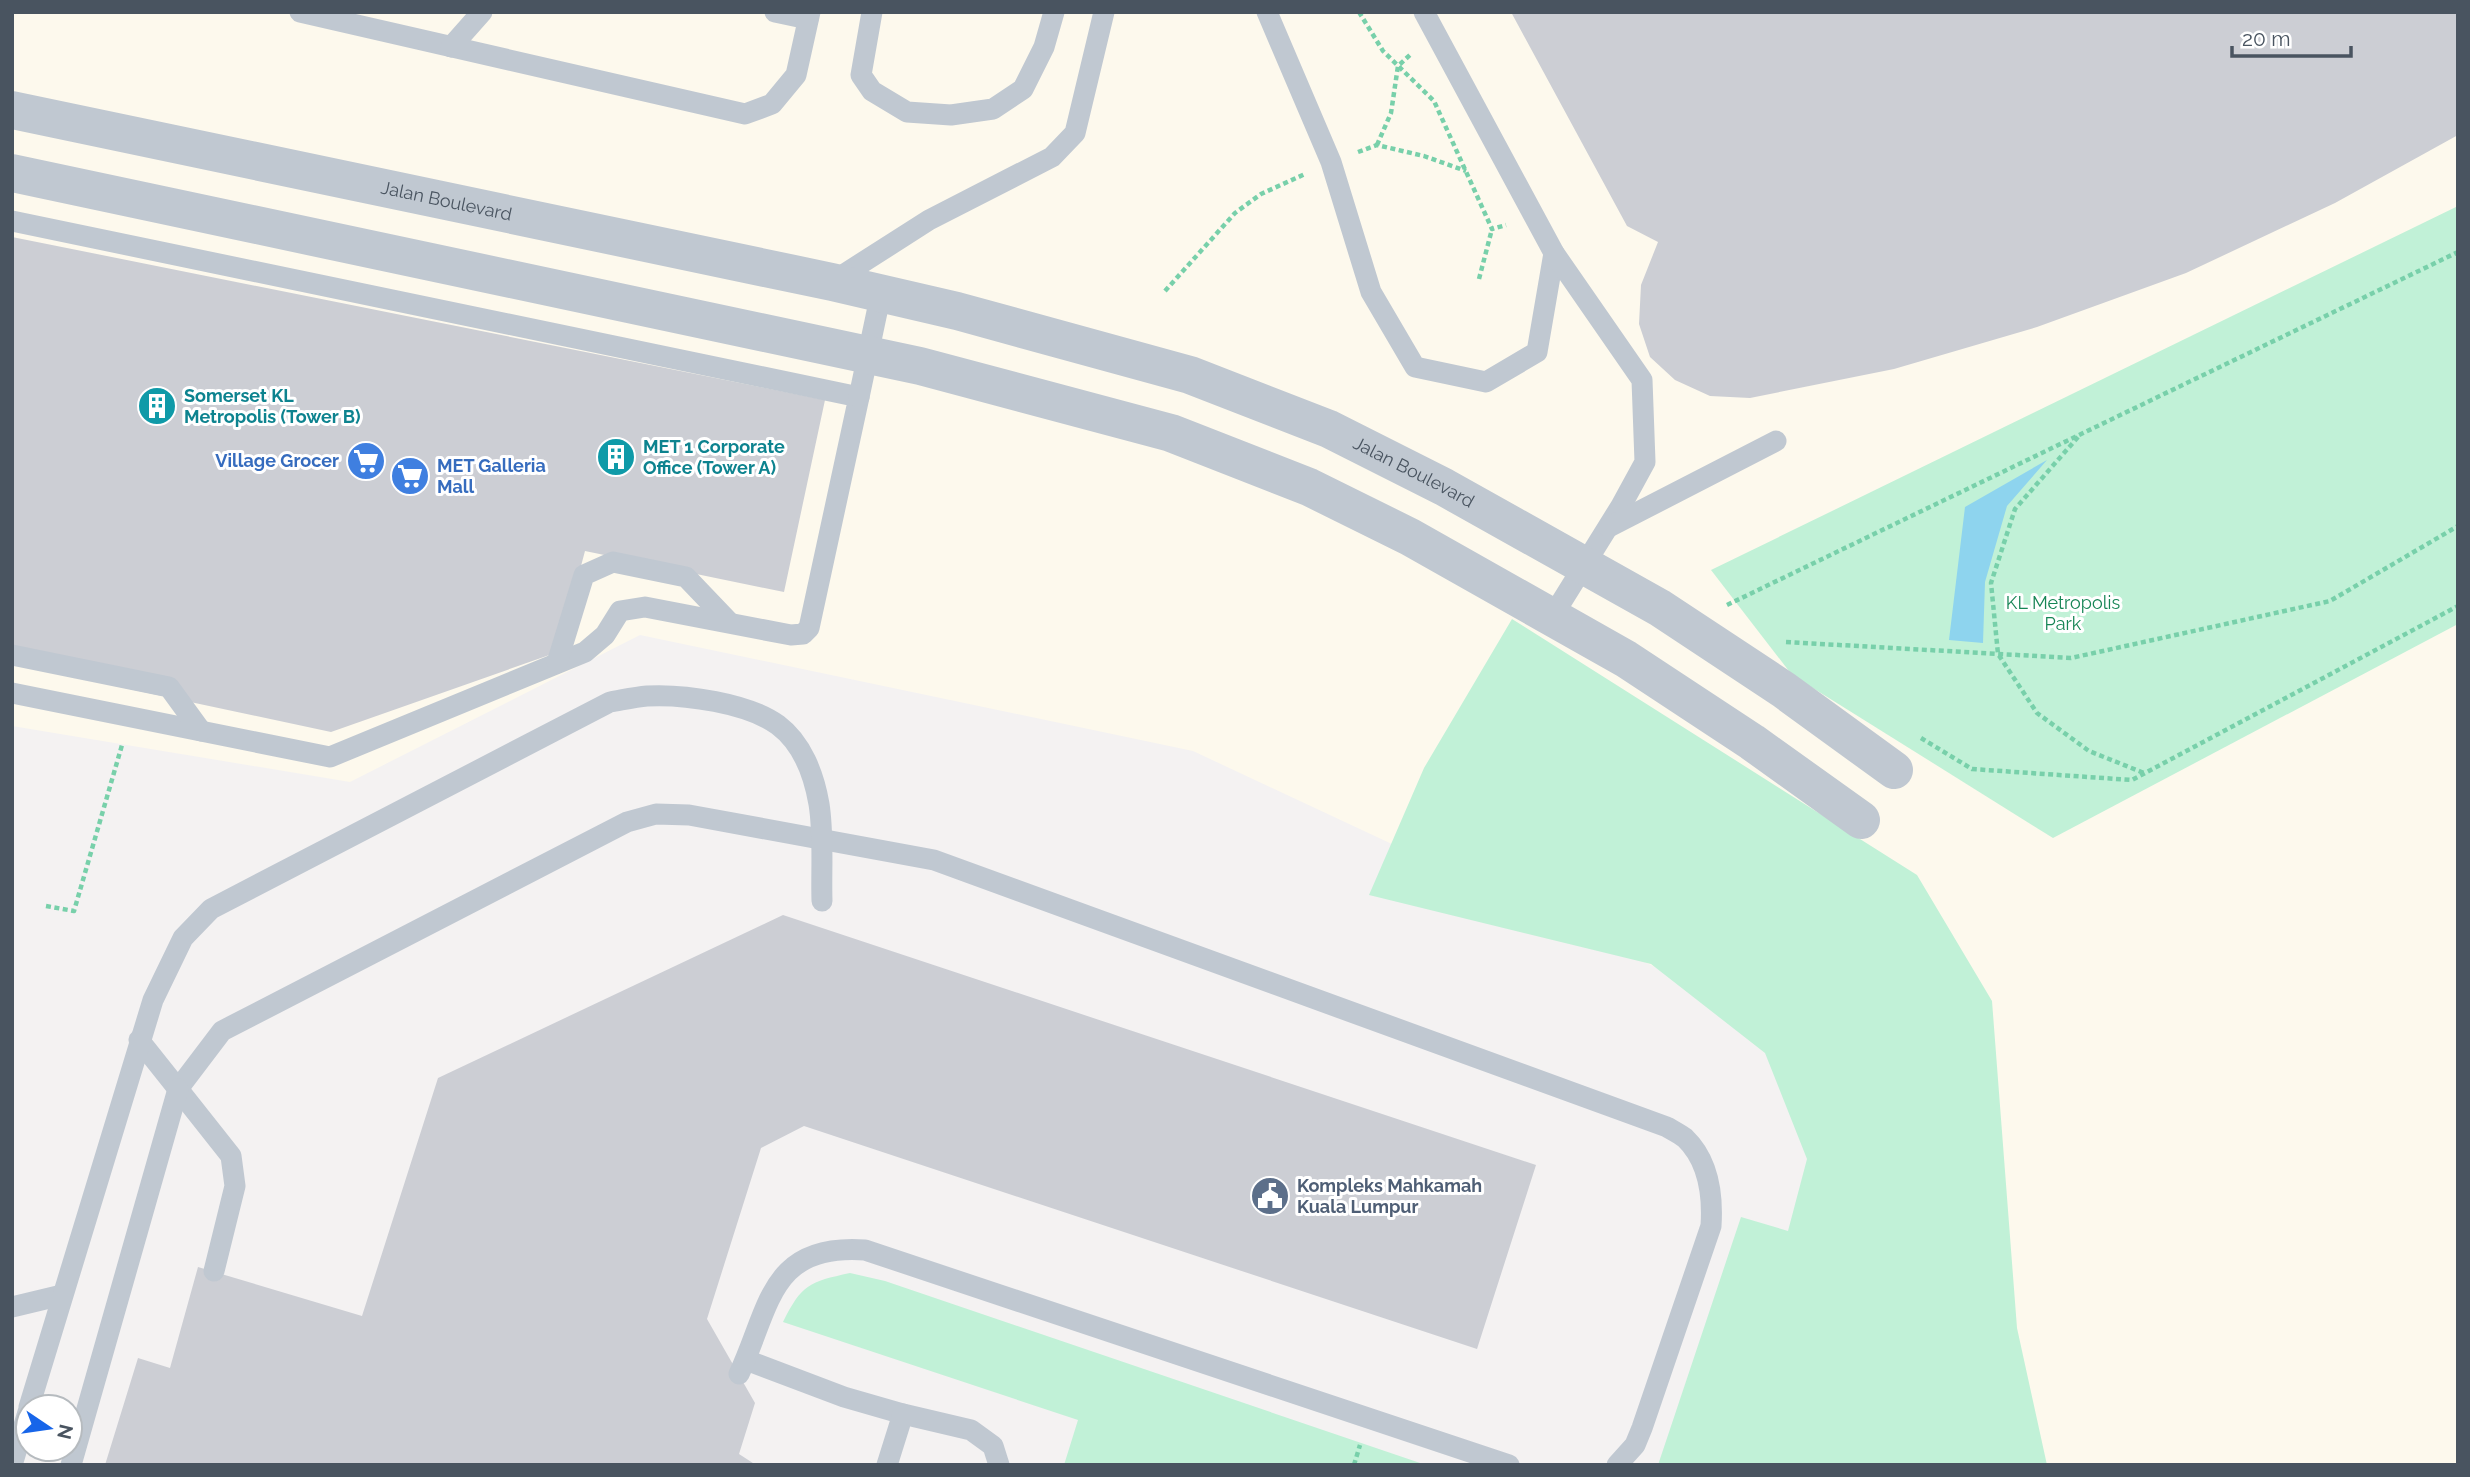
<svg xmlns="http://www.w3.org/2000/svg" width="2470" height="1477" viewBox="0 0 2470 1477" font-family="Raleway,sans-serif">
  <style>
    .commercial { fill: #fdf9ed }
    .green { fill: #c1f1d7 }
    .water { fill: #8ed4ee }
    .building { fill: #ccced4 }
    .lines { fill: none; stroke-linecap: round; stroke-linejoin: round }
    .path { stroke: #78d0aa; stroke-width: 4.5; stroke-dasharray: 5 3.5; stroke-linecap: butt }
    .lane { stroke: #c0c8d1; stroke-width: 21 }
    .street { stroke: #c0c8d1; stroke-width: 38 }
    .labels { text-anchor: middle; stroke-width: 6; stroke-linejoin: round; paint-order: stroke }
    .street-label { font-size: 18px; fill: #495460; stroke: #fff }
    .culture-label { font-size: 18px; font-weight: bold; fill: #0d838f; stroke: #fff; text-anchor: start }
    .shop-label { font-size: 18px; font-weight: bold; fill: #366cbe; stroke: #fff; text-anchor: end }
    .park-label { font-size: 18px; fill: #168555; stroke: #fff }
    .service-label { font-size: 18px; font-weight: bold; fill: #4e5e75; stroke: #fff; text-anchor: start }
  </style>
  <rect width="100%" height="100%" fill="#f4f2f2"/>
  <polygon class="commercial" points="12,12 2458,12 2458,1465 1974,1465 1792,1031 1193,751 640,635 350,782 12,726"/>
  <g class="green">
    <polygon points="2458,206 2458,624 2053,838 1792,675 1711,570"/>
    <polygon points="1512,619 1917,875 1992,1001 2017,1328 2047,1465 1658,1465 1741,1217 1788,1231 1807,1159 1765,1053 1651,964 1369,895 1424,768"/>
    <path d="M850 1273 885 1281 1426 1465H1064L1078 1420 783 1322C802 1284 809 1282 850 1273Z"/>
  </g>
  <polygon class="water" points="2047,460 2007,506 1985,582 1983,643 1949,640 1965,507"/>
  <g class="building">
    <polygon points="1511,12 2458,12 2458,135 2335,203 2186,273 2037,327 1894,369 1750,398 1710,396 1675,380 1650,357 1639,324 1641,285 1658,242 1627,226"/>
    <polygon points="12,237 825,400 784,592 585,551 558,652 331,732 12,664"/>
    <polygon points="783,915 1536,1165 1477,1349 804,1126 761,1148 707,1319 755,1403 739,1454 756,1465 105,1465 138,1358 170,1368 198,1267 362,1316 438,1078"/>
  </g>
  <g class="lines">
    <g class="path">
      <polyline points="1359,12 1383,51 1434,101 1492,229 1506,225"/>
      <polyline points="1377,145 1391,113 1398,66 1411,54"/>
      <polyline points="1358,152 1377,145 1424,156 1466,171"/>
      <polyline points="1479,279 1492,229"/>
      <polyline points="1165,291 1235,213 1261,194 1305,174"/>
      <polyline points="2078,437 2015,509 1991,583 1998,654 2037,713 2089,751 2144,773"/>
      <polyline points="1727,605 2458,252"/>
      <polyline points="1786,642 2071,658 2330,601 2458,526"/>
      <polyline points="1921,738 1972,769 2132,780 2458,606"/>
      <polyline points="46,906 74,911 122,745"/>
      <polyline points="1354,1465 1360,1445"/>
    </g>
    <g class="lane">
      <polyline points="300,12 745,114 772,104 796,75 810,12"/>
      <polyline points="775,12 808,19"/>
      <polyline points="872,12 861,75 872,91 907,112 951,115 993,109 1023,89 1044,47 1054,12"/>
      <polyline points="1267,12 1331,162 1371,292 1415,367 1486,382 1537,352 1554,253"/>
      <polyline points="1424,12 1554,253 1642,380 1645,462 1621,506 1552,617"/>
      <polyline points="451,47 482,12"/>
      <polyline points="12,221 859,397 809,628 803,634 791,635 645,607 620,611 605,635 585,652 330,757 12,693"/>
      <polyline points="832,282 929,220 1052,157 1075,133 1104,12"/>
      <polyline points="859,397 881,293"/>
      <polyline points="1609,527 1776,441"/>
      <polyline points="12,655 169,687 201,731"/>
      <polyline points="557,663 584,575 613,562 686,577 729,622"/>
      <path d="M139 1040 178 1089 222 1031 627 822 656 814 689 815 934 860 1667 1127C1672 1130 1680 1134 1685 1138 1709 1161 1713 1195 1711 1226L1642 1428 1635 1445 1617 1465"/>
      <polyline points="178,1089 231,1156 235,1186 214,1271"/>
      <polyline points="12,1307 62,1295"/>
      <polyline points="746,1360 844,1397 903,1414"/>
      <path d="M739 1374C770 1308 769 1243 865 1250L1509 1465"/>
      <path d="M29 1407 153 1000 183 938 211 909 610 702C622 700 635 697 647 696 684 694 748 703 778 725 802 743 814 775 819 804 824 835 821 870 822 901"/>
      <polyline points="12,1465 28,1412"/>
      <polyline points="71,1465 178,1089"/>
      <polyline points="887,1465 903,1414 971,1430 993,1446 999,1465"/>
    </g>
    <g class="street">
      <path id="s1" d="M12 110 832 282 957 311 1190 375 1329 429 1444 487 1660 608 1784 690 1894 770"/>
      <polyline points="12,173 920,366 1171,433 1309,487 1410,537 1626,659 1752,742 1861,820"/>
    </g>
  </g>
  <defs>
    <symbol id="building-disc" viewBox="-11 -11 22 22"><circle r="9.5" fill="#0f9aa8" stroke="#fff"/><path d="M-4-6H4V6H1V3H-1V6H-4ZM-2.5-4.3h1.7v1.8h-1.7ZM.8-4.3h1.7v1.8H.8ZM-2.5-1h1.7V.8h-1.7ZM.8-1h1.7V.8H.8Z" fill="#fff"/></symbol>
    <symbol id="supermarket-disc" viewBox="-11 -11 22 22"><circle r="9.5" fill="#3f7fe0" stroke="#fff"/><path d="M-6-5.5h2.5l.6 2H6L4.5 2H-2.5L-4.4-4H-6ZM-1.5 3.2a1.3 1.3 0 1 0 .1 0ZM3 3.2a1.3 1.3 0 1 0 .1 0Z" fill="#fff"/></symbol>
    <symbol id="civic-disc" viewBox="-11 -11 22 22"><circle r="9.5" fill="#5c6f8a" stroke="#fff"/><path d="M-.6-6.5H3V-4.5H.6V-3L4-1V1h2V6H-6V1h2V-1L-.6-3ZM-1.2 2.5V6h2.4V2.5Z" fill="#fff"/></symbol>
  </defs>
  <g fill-rule="evenodd">
    <use href="#building-disc" x="135" y="384" width="44" height="44"/>
    <use href="#building-disc" x="594" y="435" width="44" height="44"/>
    <use href="#supermarket-disc" x="344" y="439" width="44" height="44"/>
    <use href="#supermarket-disc" x="388" y="454" width="44" height="44"/>
    <use href="#civic-disc" x="1248" y="1174" width="44" height="44"/>
  </g>
  <g class="labels">
    <g class="street-label">
      <text dy="6" stroke="none"><textPath href="#s1" startOffset="444">Jalan Boulevard</textPath></text>
      <text dy="6" stroke="none"><textPath href="#s1" startOffset="1452">Jalan Boulevard</textPath></text>
    </g>
    <g class="culture-label">
      <text x="184" y="402">Somerset KL<tspan x="184" dy="21">Metropolis (Tower B)</tspan></text>
      <text x="643" y="453">MET 1 Corporate<tspan x="643" dy="21">Office (Tower A)</tspan></text>
    </g>
    <g class="shop-label">
      <text x="339" y="467">Village Grocer</text>
      <text x="437" y="472" text-anchor="start">MET Galleria<tspan x="437" dy="21">Mall</tspan></text>
    </g>
    <g class="park-label">
      <text x="2063" y="609">KL Metropolis<tspan x="2063" dy="21">Park</tspan></text>
    </g>
    <g class="service-label">
      <text x="1297" y="1192">Kompleks Mahkamah<tspan x="1297" dy="21">Kuala Lumpur</tspan></text>
    </g>
  </g>
  <rect width="2470" height="1477" fill="none" stroke="#495460" stroke-width="28"/>
  <g transform="translate(49 1428) rotate(103)"><circle r="33" fill="#ffffff" stroke="#b6bbbf" stroke-width="2"/>
  <path d="M0-5L12 26L0 18L-12 26Z" fill="#1765e9"/>
  <text y="-10" font-size="19" font-weight="bold" text-anchor="middle" fill="#495460">N</text>
  </g>
  <path d="M2232 46v10h119v-10" fill="none" stroke="#495460" stroke-width="3.5"/>
  <text x="2242" y="46" font-size="21" fill="#495460" stroke="#ffffff" stroke-width="5" paint-order="stroke">20 m</text>
</svg>
